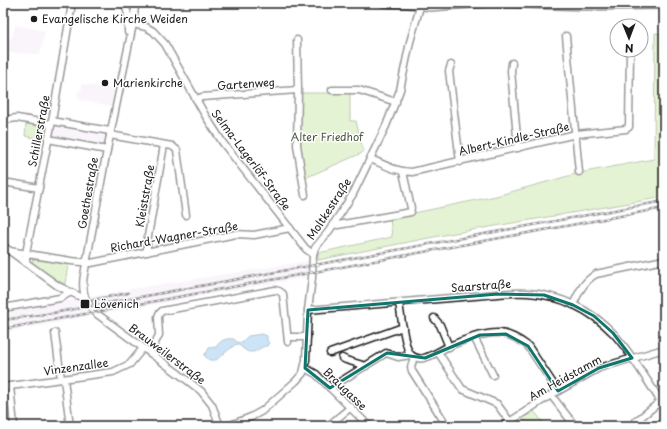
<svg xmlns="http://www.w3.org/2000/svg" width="667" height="429" viewBox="0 0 667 429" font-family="'Playpen Sans',sans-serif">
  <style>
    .built { fill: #f3e9f6 }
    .green { fill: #c4e59e; stroke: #70805d }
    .water { fill: #8fc3ec; stroke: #618099 }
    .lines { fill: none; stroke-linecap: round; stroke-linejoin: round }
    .minor-casing { stroke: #1c1c1c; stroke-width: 9 }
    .major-casing { stroke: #1c1c1c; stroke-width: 10 }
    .minor { stroke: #fff; stroke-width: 6 }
    .major { stroke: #fff; stroke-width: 7 }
    .tram { stroke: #1c1c1c; stroke-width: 1 }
    .rail-casing { stroke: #1c1c1c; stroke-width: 2.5 }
    .rail { stroke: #fff; stroke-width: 1; stroke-dasharray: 3; stroke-linecap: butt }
    .marked { fill: none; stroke: #0f766e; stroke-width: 3; stroke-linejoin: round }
    .poi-dot { fill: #1c1c1c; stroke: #fff; stroke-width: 1.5 }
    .labels { text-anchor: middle; stroke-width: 3; stroke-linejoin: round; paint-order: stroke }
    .poi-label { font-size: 11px; fill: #1c1c1c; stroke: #fff; text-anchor: start }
    .street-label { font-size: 11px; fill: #1c1c1c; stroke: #fff }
    .park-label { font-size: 11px; fill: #4e5843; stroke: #fff }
  </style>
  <rect width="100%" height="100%" fill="#fff"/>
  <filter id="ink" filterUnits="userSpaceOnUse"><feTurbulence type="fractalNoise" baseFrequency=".025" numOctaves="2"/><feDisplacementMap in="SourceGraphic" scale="8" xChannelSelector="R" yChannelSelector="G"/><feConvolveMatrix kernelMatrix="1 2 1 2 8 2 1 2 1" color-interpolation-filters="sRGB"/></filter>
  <g filter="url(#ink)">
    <g class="built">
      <polygon points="15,25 45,31 40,54 8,53 8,41 9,38 12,38"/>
      <polygon points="82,84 114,89 111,106 79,100 80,97 77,96 78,91 81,91"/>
      <polygon points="54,123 105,133 102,148 51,138"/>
      <polygon points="308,261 309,277 100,314 3,333 3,313 131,289"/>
    </g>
    <g class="green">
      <polygon points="655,33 664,34 664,197 449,234 318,260 318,253 392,237 390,218 496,196 579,173 654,159"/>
      <polygon points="301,93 350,93 350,121 356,121 363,150 362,153 305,178 299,146"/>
      <polygon points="26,123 47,126 45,140 25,136"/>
      <polygon points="33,259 68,265 65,284 60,282 32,263"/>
      <polygon points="534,411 546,426 530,426 522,418"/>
    </g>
    <path class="water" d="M262 334 267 336V340L269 343 267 346C260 346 258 352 252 352 245 353 241 345 236 344L216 360H209L204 355 207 352 209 348 216 347C221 340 225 338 234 339L237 342 241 343 248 336Z"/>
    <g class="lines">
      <defs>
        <g id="minor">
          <polyline points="125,3 128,15 128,32"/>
          <path d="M133 3 135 7 133 24 107 150 84 275C81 291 85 303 97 314L179 374 201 391 212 405 220 426"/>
          <polyline points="133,24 146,27 153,31 165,44 205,115 223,143 306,249 313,254"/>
          <polyline points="566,36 579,172"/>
          <polyline points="297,40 298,90"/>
          <polyline points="512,63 511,71 518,148"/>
          <polyline points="451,65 449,71 460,162"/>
          <polyline points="332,90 359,90 396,102"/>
          <polyline points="196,99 202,97 298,90 297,145 305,195"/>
          <polyline points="3,120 17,118 51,124"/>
          <polyline points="52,121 110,131"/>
          <polyline points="110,135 172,146 177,150 186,215"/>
          <polyline points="48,139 107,150"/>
          <path d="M371 159C385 165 397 172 412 172L576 134 626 129 629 127 630 50"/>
          <polyline points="403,172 411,208"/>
          <polyline points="3,182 39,188"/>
          <polyline points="333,224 338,225 411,212"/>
          <polyline points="3,246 58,286 85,299"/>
          <polyline points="9,251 71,261 91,263 236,234 254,235 290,228"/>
          <polyline points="147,252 147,242 164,145"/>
          <polyline points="26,263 26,253 52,121 71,10 70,3"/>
          <path d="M399 303C401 314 404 346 410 354 414 358 420 359 424 358 432 356 440 351 447 347 463 340 483 332 500 333 511 334 520 340 528 346L558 391"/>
          <path d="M573 305C579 292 583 282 596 274L664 260"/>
          <polyline points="3,308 60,298 71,292"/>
          <path d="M308 310 498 294C508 293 518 292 528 293 560 295 591 310 613 333 631 352 648 383 664 406"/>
          <polyline points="434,318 440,325 449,347"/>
          <polyline points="55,333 61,379"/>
          <polyline points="288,337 307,337"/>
          <polyline points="474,337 493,375"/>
          <polyline points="438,352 462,389 497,404 510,422"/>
          <polyline points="150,353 159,335 158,317 159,314 162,311 275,290 279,291 283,294 288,342"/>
          <polyline points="330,353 403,327"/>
          <polyline points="414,357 411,367 412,371 447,426"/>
          <polyline points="342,358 346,360 366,366"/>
          <polyline points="305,368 316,374 369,426"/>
          <polyline points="64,379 70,426"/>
          <polyline points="10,386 14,426"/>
          <polyline points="3,387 113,372 130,364 143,348"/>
          <polyline points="330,388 386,353 398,357 411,355"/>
          <polyline points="551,395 575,426"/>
          <polyline points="228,426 251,417 262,411 296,381 303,373 306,360 308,310 312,278 313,254 315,248 329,231 353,194 386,126 400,90 410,42 421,3"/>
          <polyline points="328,426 351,407"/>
          <polyline points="503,426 551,395 599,368 664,349"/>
          <polyline points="630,426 661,401"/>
        </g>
        <polyline id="major" points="384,3 408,4 431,7 470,4 493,3 586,6 664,5"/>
      </defs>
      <use href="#minor" class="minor-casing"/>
      <use href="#major" class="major-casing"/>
      <use href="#minor" class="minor"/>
      <use href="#major" class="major"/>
      <polyline class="tram" points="430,3 440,3"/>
      <defs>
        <g id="rail">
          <polyline points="87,301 128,293"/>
          <polyline points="3,320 53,313 664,201"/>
          <polyline points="3,329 664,208"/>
        </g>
      </defs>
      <use href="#rail" class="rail-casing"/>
      <use href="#rail" class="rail"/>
    </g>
  </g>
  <path d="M0 0H667V429H0ZM498 294 544 295 573 305 594 316 613 333 632 358 599 368 558 391 528 346 506 334 480 335 425 358 387 353 330 388 305 368 308 310Z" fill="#fff" fill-opacity=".55" fill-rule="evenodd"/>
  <path class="marked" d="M498 294 544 295 573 305 594 316 613 333 632 358 599 368 558 391 528 346 506 334 480 335 425 358 387 353 330 388 305 368 308 310Z"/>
  <g class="poi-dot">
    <circle cx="34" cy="19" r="4"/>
    <circle cx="105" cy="83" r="4"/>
    <rect x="80" y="299" width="10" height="10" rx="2"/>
  </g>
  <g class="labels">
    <g class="poi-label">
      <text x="42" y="23">Evangelische Kirche Weiden</text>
      <text x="113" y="87">Marienkirche</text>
      <text x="94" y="308">Lövenich</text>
    </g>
    <g class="street-label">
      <text transform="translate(246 84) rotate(-4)" y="4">Gartenweg</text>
      <text transform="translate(39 131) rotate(-79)" y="4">Schillerstraße</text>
      <text transform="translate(514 139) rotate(-13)" y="4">Albert-Kindle-Straße</text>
      <text transform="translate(251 160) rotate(53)" y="4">Selma-Lagerlöf-Straße</text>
      <text transform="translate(88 193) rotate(-80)" y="4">Goethestraße</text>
      <text transform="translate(145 196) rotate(-80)" y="4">Kleiststraße</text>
      <text transform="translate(329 209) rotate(-57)" y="4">Moltkestraße</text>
      <text transform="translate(174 237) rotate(-10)" y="4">Richard-Wagner-Straße</text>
      <text transform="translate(481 286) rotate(-4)" y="4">Saarstraße</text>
      <text transform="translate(167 354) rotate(37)" y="4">Brauweilerstraße</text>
      <text transform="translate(76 367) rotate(-8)" y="4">Vinzenzallee</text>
      <text transform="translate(565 378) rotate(-29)" y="4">Am Heidstamm</text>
      <text transform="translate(345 389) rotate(44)" y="4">Braugasse</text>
    </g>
    <g class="park-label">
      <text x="327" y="141">Alter Friedhof</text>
    </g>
  </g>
  <rect width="667" height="429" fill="none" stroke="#fff" stroke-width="16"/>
  <rect x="8" y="8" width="651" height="413" fill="none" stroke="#1c1c1c" stroke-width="1.5" filter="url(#ink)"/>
  <g transform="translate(629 38) rotate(179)"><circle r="19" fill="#ffffff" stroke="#a4a4a4"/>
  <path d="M0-3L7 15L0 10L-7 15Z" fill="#1c1c1c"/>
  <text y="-6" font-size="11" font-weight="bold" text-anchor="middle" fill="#1c1c1c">N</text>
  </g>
</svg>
